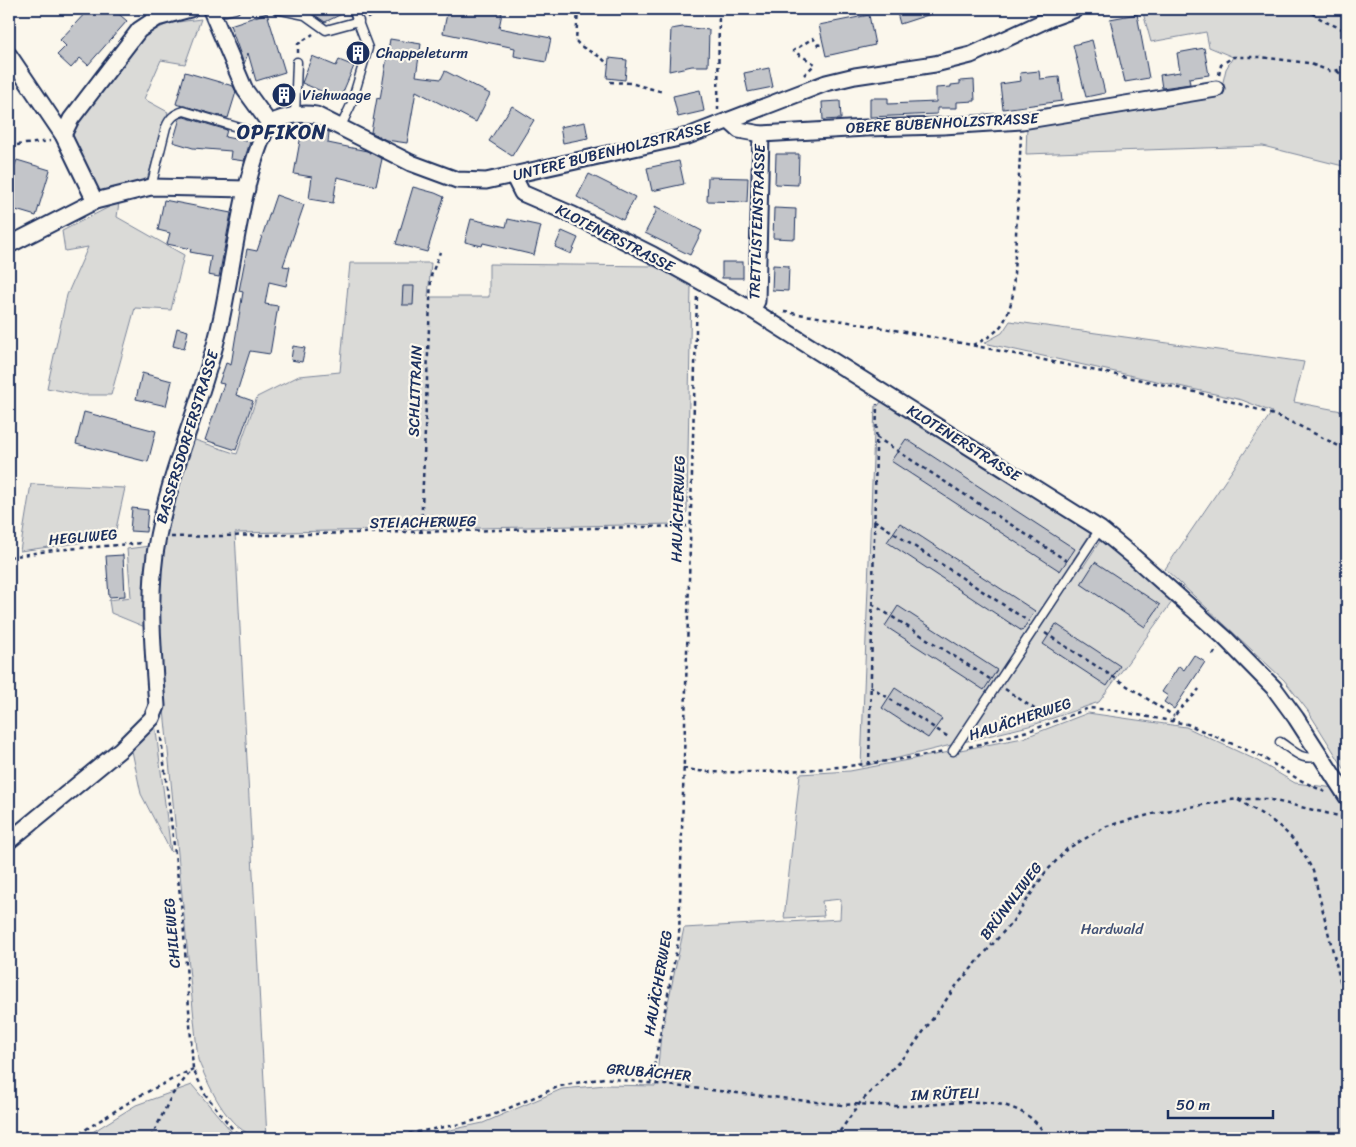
<svg xmlns="http://www.w3.org/2000/svg" width="1356" height="1147" viewBox="0 0 1356 1147" font-family="Sriracha,sans-serif">
  <style>
    .green { fill: #dadad7; stroke: #7a849a }
    .building { fill: #c3c5c9; stroke: #1b2f5e }
    .lines { fill: none; stroke-linecap: round; stroke-linejoin: round }
    .lane-casing { stroke: #1b2f5e; stroke-width: 11 }
    .street-casing { stroke: #1b2f5e; stroke-width: 19 }
    .path { stroke: #1b2f5e; stroke-width: 2.5; stroke-dasharray: 4 4; stroke-linecap: butt }
    .lane { stroke: #fbf7ec; stroke-width: 8 }
    .street { stroke: #fbf7ec; stroke-width: 15 }
    .labels { text-anchor: middle; stroke-width: 4.5; stroke-linejoin: round; paint-order: stroke }
    .poi-label { font-size: 15px; fill: #1b2f5e; stroke: #fbf7ec; text-anchor: start }
    .street-label { font-size: 15px; fill: #1b2f5e; stroke: #fbf7ec }
    .park-label { font-size: 15px; fill: #415176; stroke: #fbf7ec }
    .district-label { font-size: 20px; font-weight: bold; letter-spacing: 1px; fill: #1b2f5e; stroke: #fbf7ec }
  </style>
  <rect width="100%" height="100%" fill="#fbf7ec"/>
  <filter id="ink" filterUnits="userSpaceOnUse"><feTurbulence type="fractalNoise" baseFrequency=".02" numOctaves="2"/><feDisplacementMap in="SourceGraphic" scale="10" xChannelSelector="R" yChannelSelector="G"/><feConvolveMatrix kernelMatrix="1 2 1 2 8 2 1 2 1" color-interpolation-filters="sRGB"/></filter>
  <g filter="url(#ink)">
    <g class="green">
      <polygon points="1142,9 1347,9 1347,167 1263,146 1026,154 1027,125 1220,95 1226,69 1233,57 1209,47 1206,32 1151,42"/>
      <polygon points="201,19 185,64 161,60 144,99 168,112 147,179 99,195 72,138 74,124 142,36 170,23"/>
      <polygon points="119,202 117,217 184,255 171,310 135,308 111,395 82,395 47,388 67,295 88,247 65,251 62,231"/>
      <path d="M350 263H431L428 297H489V264L654 266 691 285 687 512 674 524 235 533 267 1138C230 1138 211 1090 198 1060L156 627 160 562 192 439 237 454 257 397 299 376 340 372Z"/>
      <polygon points="1010,321 1304,362 1294,402 1347,412 1347,773 1308,711 1284,680 1165,569 1272,412 1242,400 984,343 1002,333"/>
      <polygon points="883,399 1092,531 1073,560 1083,567 1102,538 1172,602 1099,702 1033,725 861,767 875,406 878,406"/>
      <polygon points="31,484 125,488 114,538 20,551"/>
      <polygon points="149,546 144,570 145,627 111,613 109,600 131,597 127,549"/>
      <polygon points="1088,713 1186,727 1256,760 1295,783 1335,788 1347,807 1347,1138 413,1138 483,1123 562,1089 606,1085 656,1086 661,1035 684,928 840,919 841,899 822,901 824,916 784,918 800,774 850,771 1023,738"/>
      <polygon points="155,723 171,852 141,794 131,746"/>
      <polygon points="192,1085 237,1138 83,1138 136,1105"/>
    </g>
    <g class="building">
      <polygon points="89,9 113,9 127,21 88,65 80,58 71,68 57,55 66,46 60,40"/>
      <polygon points="312,9 347,9 348,11 325,22 315,15"/>
      <polygon points="448,9 480,9 502,13 499,28 551,38 546,62 514,56 515,48 443,33"/>
      <polygon points="896,9 939,9 940,11 900,24"/>
      <polygon points="267,13 285,72 256,81 248,53 244,64 230,25"/>
      <polygon points="1137,14 1149,78 1125,82 1110,19"/>
      <polygon points="869,15 875,45 826,56 819,25"/>
      <polygon points="683,27 709,30 708,66 692,66 669,71 671,29"/>
      <polygon points="390,39 421,44 416,76 441,79 445,71 490,94 476,122 416,91 407,143 386,140 371,132 377,98 380,99"/>
      <polygon points="1092,40 1105,93 1086,97 1073,45"/>
      <polygon points="1204,48 1209,75 1189,78 1190,84 1162,88 1160,75 1180,72 1177,53"/>
      <polygon points="312,56 336,66 339,60 354,66 340,99 302,83"/>
      <polygon points="609,58 627,60 625,80 607,78"/>
      <polygon points="769,68 773,87 748,92 744,73"/>
      <polygon points="1039,71 1040,79 1059,77 1062,101 1003,109 1000,84 1021,81 1020,73"/>
      <polygon points="185,72 233,86 236,92 228,118 176,104"/>
      <polygon points="974,80 975,101 957,102 957,108 937,108 937,114 870,117 870,98 888,98 888,104 936,102 936,88 951,87 951,85 960,84 960,81"/>
      <polygon points="700,90 704,111 678,117 673,96"/>
      <polygon points="840,101 841,119 823,120 822,102"/>
      <polygon points="512,106 534,120 512,156 489,141"/>
      <polygon points="184,117 227,130 225,137 250,142 244,161 230,159 231,151 193,148 173,142 180,118"/>
      <polygon points="585,122 588,138 563,143 560,127"/>
      <polygon points="303,124 313,124 329,132 328,143 367,151 382,159 376,186 337,177 333,203 309,199 312,177 294,174"/>
      <polygon points="776,154 799,154 798,185 775,184"/>
      <polygon points="17,160 50,170 36,216 9,208 9,169 13,170"/>
      <polygon points="679,161 684,184 652,191 647,168"/>
      <polygon points="589,174 635,197 623,220 577,197"/>
      <polygon points="708,177 748,178 747,202 707,201"/>
      <polygon points="413,187 435,193 444,197 427,252 396,244"/>
      <polygon points="276,195 304,205 283,266 290,267 286,286 269,282 265,304 278,306 270,354 250,351 236,395 253,401 236,450 205,440 224,384 219,383 226,363 231,365 243,292 239,291 247,249 257,251"/>
      <polygon points="164,200 231,213 219,277 208,275 211,256 190,252 191,249 167,244 170,233 158,230"/>
      <polygon points="655,206 702,231 690,255 645,233 656,212"/>
      <polygon points="774,208 796,209 795,239 773,238"/>
      <polygon points="471,219 506,227 508,219 541,226 534,255 483,243 482,246 465,242"/>
      <polygon points="562,231 578,238 571,254 555,247"/>
      <rect x="722" y="262" width="21" height="16"/>
      <polygon points="773,265 789,266 788,291 772,290"/>
      <polygon points="403,286 414,286 413,305 402,305"/>
      <polygon points="177,328 188,331 184,349 173,346"/>
      <polygon points="293,346 305,348 302,362 291,360"/>
      <polygon points="142,373 172,381 166,406 136,399"/>
      <polygon points="84,412 156,431 148,462 76,444"/>
      <polygon points="906,439 1075,549 1060,571 891,461"/>
      <polygon points="132,508 148,510 146,532 130,531"/>
      <polygon points="900,523 1035,611 1022,631 887,542"/>
      <polygon points="123,555 125,596 109,597 106,556"/>
      <polygon points="1095,562 1160,605 1145,627 1081,584"/>
      <polygon points="898,606 997,670 984,690 885,626"/>
      <polygon points="1056,624 1120,666 1107,686 1043,644"/>
      <polygon points="1194,655 1205,662 1174,709 1164,702 1168,696 1162,692 1179,666 1184,670"/>
      <polygon points="895,688 942,719 928,738 882,708"/>
    </g>
    <g class="lines">
      <defs>
        <g id="lane">
          <polyline points="276,9 305,15 326,30 359,21"/>
          <polyline points="211,10 226,11 235,9"/>
          <polyline points="295,115 297,62"/>
          <polyline points="341,126 351,105 368,48 353,9"/>
          <path d="M151 187 166 127C170 118 174 114 184 111L263 135"/>
          <path d="M1280 742C1294 751 1304 764 1321 754"/>
          <polyline points="953,751 1100,529"/>
        </g>
        <g id="street">
          <polyline points="211,10 245,90 269,123"/>
          <polyline points="9,55 63,135 95,201"/>
          <polyline points="729,121 739,130 761,134 866,128 943,126 1022,121 1216,89"/>
          <path d="M269 123C285 117 299 112 316 115L411 163 457 180 486 181 688 136 826 83 855 76 935 64 971 55 1051 18 1076 9"/>
          <polyline points="63,135 71,119 139,30 157,18 190,9"/>
          <polyline points="513,175 522,193 573,215 653,255 752,310 1100,529 1134,557 1225,638 1274,688 1296,718 1347,797"/>
          <polyline points="9,245 95,201 151,187 247,189"/>
          <polyline points="752,310 757,301 761,134"/>
          <path d="M9 841 121 749 152 718 157 706C153 649 147 592 158 536 172 464 204 397 220 325 234 263 241 179 269 123"/>
        </g>
      </defs>
      <use href="#lane" class="lane-casing"/>
      <use href="#street" class="street-casing"/>
      <g class="path">
        <path d="M578 9 576 41C584 52 600 53 606 63"/>
        <polyline points="1305,9 1326,22 1347,31"/>
        <polyline points="367,18 394,9"/>
        <polyline points="298,53 298,44 313,34"/>
        <polyline points="1337,71 1347,79"/>
        <polyline points="804,75 815,64 793,51 813,38 818,45 823,44"/>
        <polyline points="1219,75 1221,65 1233,57 1261,57 1308,63 1330,71 1347,69"/>
        <polyline points="610,82 630,83 663,92"/>
        <polyline points="718,110 719,9"/>
        <polyline points="9,146 51,141"/>
        <path d="M784 312C871 324 957 342 1044 360 1117 376 1194 388 1265 412 1293 421 1320 437 1347 450"/>
        <path d="M973 345C1000 333 1007 323 1013 294L1021 135"/>
        <polyline points="876,437 1067,561"/>
        <polyline points="874,520 1028,621"/>
        <polyline points="421,533 431,276 440,252"/>
        <polyline points="171,537 689,526"/>
        <polyline points="9,557 54,550 144,543"/>
        <polyline points="872,604 990,679"/>
        <polyline points="1045,633 1174,716"/>
        <polyline points="1213,655 1217,648"/>
        <polyline points="870,686 950,738"/>
        <polyline points="1005,689 1039,712"/>
        <path d="M1172 722C1177 708 1190 701 1199 689"/>
        <polyline points="160,730 183,920 193,1069 205,1094 235,1132 249,1138"/>
        <polyline points="969,747 1035,729 1089,708 1111,710 1187,724 1260,756 1298,779 1327,793"/>
        <polyline points="869,765 877,404"/>
        <path d="M683 768C707 774 730 772 755 772 819 771 881 763 944 752"/>
        <path d="M1238 800C1277 823 1291 829 1313 871L1347 1008"/>
        <polyline points="651,1082 679,937 697,295"/>
        <polyline points="72,1138 139,1096 193,1069"/>
        <polyline points="151,1138 172,1095 192,1070"/>
        <path d="M385 1138 466 1123 493 1115 560 1086 604 1078 843 1105C862 1103 881 1106 900 1106 941 1107 991 1091 1028 1116 1036 1121 1043 1131 1049 1138"/>
        <polyline points="835,1138 860,1103 911,1049 956,986 1013,921 1045,873 1067,849 1107,826 1160,812 1237,799 1267,799 1347,818"/>
      </g>
      <use href="#lane" class="lane"/>
      <use href="#street" class="street"/>
    </g>
  </g>
  <defs>
    <symbol id="building-disc" viewBox="-11 -11 22 22"><circle r="9.5" fill="#1b2f5e" stroke="#fbf7ec"/><path d="M-4-6H4V6H1V3H-1V6H-4ZM-2.5-4.3h1.7v1.8h-1.7ZM.8-4.3h1.7v1.8H.8ZM-2.5-1h1.7V.8h-1.7ZM.8-1h1.7V.8H.8Z" fill="#fff"/></symbol>
  </defs>
  <g fill-rule="evenodd">
    <use href="#building-disc" x="344" y="39" width="28" height="28"/>
    <use href="#building-disc" x="270" y="81" width="28" height="28"/>
  </g>
  <g class="labels">
    <g class="poi-label">
      <text x="376" y="58">Chappeleturm</text>
      <text x="302" y="100">Viehwaage</text>
    </g>
    <g class="street-label">
      <text transform="translate(942 123) rotate(-3)" y="5">OBERE BUBENHOLZSTRASSE</text>
      <text transform="translate(612 151) rotate(-14)" y="5">UNTERE BUBENHOLZSTRASSE</text>
      <text transform="translate(757 222) rotate(-88)" y="5">TRETTLISTEINSTRASSE</text>
      <text transform="translate(615 238) rotate(27)" y="5">KLOTENERSTRASSE</text>
      <text transform="translate(415 391) rotate(-88)" y="5">SCHLITTRAIN</text>
      <text transform="translate(187 437) rotate(-73)" y="5">BASSERSDORFERSTRASSE</text>
      <text transform="translate(964 443) rotate(32)" y="5">KLOTENERSTRASSE</text>
      <text transform="translate(678 509) rotate(-88)" y="5">HAUÄCHERWEG</text>
      <text transform="translate(423 522) rotate(-1)" y="5">STEIACHERWEG</text>
      <text transform="translate(83 537) rotate(-5)" y="5">HEGLIWEG</text>
      <text transform="translate(1020 719) rotate(-18)" y="5">HAUÄCHERWEG</text>
      <text transform="translate(1011 901) rotate(-53)" y="5">BRÜNNLIWEG</text>
      <text transform="translate(172 933) rotate(-95)" y="5">CHILEWEG</text>
      <text transform="translate(658 983) rotate(-80)" y="5">HAUÄCHERWEG</text>
      <text transform="translate(649 1072) rotate(5)" y="5">GRUBÄCHER</text>
      <text transform="translate(945 1094) rotate(-2)" y="5">IM RÜTELI</text>
    </g>
    <g class="park-label">
      <text x="1112" y="934">Hardwald</text>
    </g>
    <g class="district-label">
      <text x="282" y="139">OPFIKON</text>
    </g>
  </g>
  <rect width="1356" height="1147" fill="none" stroke="#fbf7ec" stroke-width="30"/>
  <rect x="15" y="15" width="1326" height="1117" fill="none" stroke="#1b2f5e" stroke-width="2" filter="url(#ink)"/>
  <path d="M1168 1110v8h105v-8" fill="none" stroke="#1b2f5e" stroke-width="2.5"/>
  <text x="1176" y="1110" font-size="15" fill="#1b2f5e" stroke="#fbf7ec" stroke-width="4" paint-order="stroke">50 m</text>
</svg>
